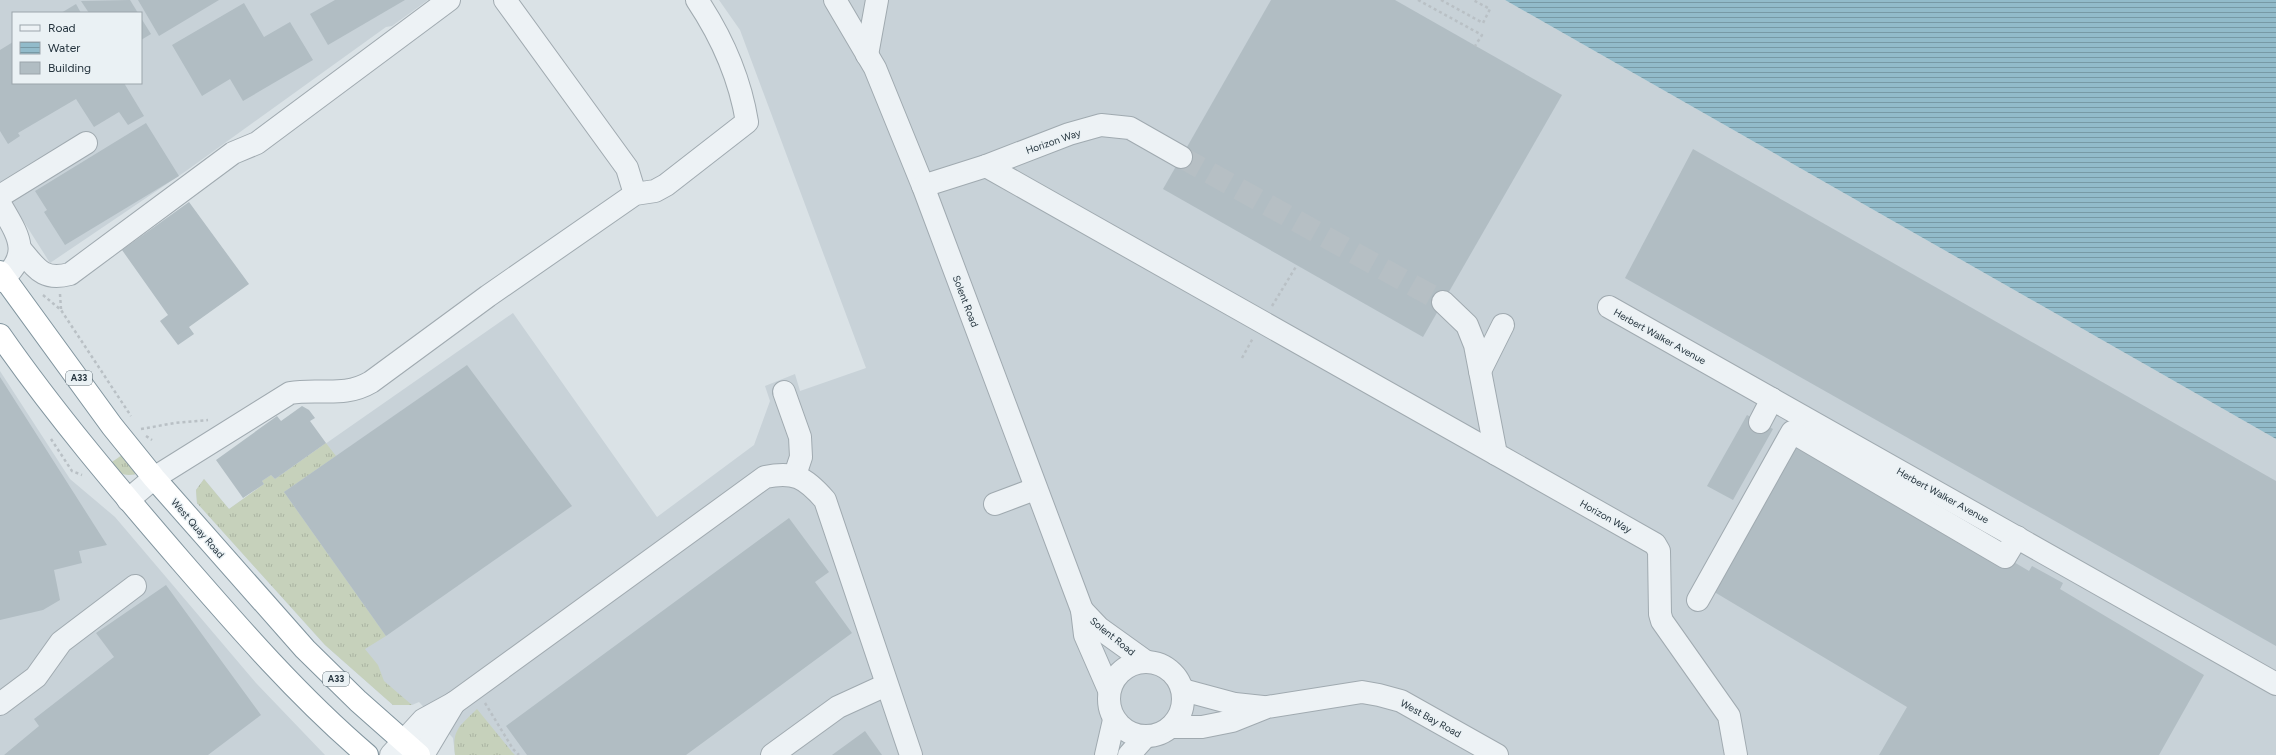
<svg xmlns="http://www.w3.org/2000/svg" width="2276" height="755" viewBox="0 0 2276 755" font-family="Figtree,sans-serif">
  <style>
    .built { fill: #c8d2d8; fill-rule: evenodd }
    .grass { fill: url(#grass-tufts) }
    .water { fill: url(#water-rules) }
    .building { fill: #b1bdc3 }
    .lines { fill: none; stroke-linecap: round; stroke-linejoin: round }
    .minor-tunnel { stroke: #b6bfc4; stroke-width: 22; stroke-dasharray: 22 11; stroke-linecap: butt }
    .minor-casing { stroke: #a0aab0; stroke-width: 24 }
    .highway-casing { stroke: #81949e; stroke-width: 24 }
    .path { stroke: #b9c0c5; stroke-width: 2.5; stroke-dasharray: 3 3; stroke-linecap: butt }
    .minor { stroke: #edf2f5; stroke-width: 22 }
    .highway { stroke: #fff; stroke-width: 22 }
    .labels { text-anchor: middle; stroke-width: 3; stroke-linejoin: round; paint-order: stroke }
    .shield { fill: #eaf1f4; stroke: #5f6c74; stroke-width: 1 }
    .shield-label { font-size: 9px; font-weight: bold; fill: #24333d }
    .street-label { font-size: 10px; fill: #24333d; stroke: #eaf1f4 }
  </style>
  <defs>
    <pattern id="grass-tufts" width="24" height="20" patternUnits="userSpaceOnUse"><rect width="24" height="20" fill="#c6d1bb"/><path d="M3 7l-1-3M5 7V3M7 7l1-3M15 17l-1-3M17 17v-4M19 17l1-3" fill="none" stroke="#aab4a2"/></pattern>
    <pattern id="water-rules" width="6" height="5" patternUnits="userSpaceOnUse"><rect width="6" height="5" fill="#92bbca"/><path d="M0 2.5h6" fill="none" stroke="#7799a5"/></pattern>
  </defs>
  <rect width="100%" height="100%" fill="#dae2e6"/>
  <g class="built">
    <path d="M0 0H428L392 26 386 27 186 171 50 263 0 184ZM13 13H141V83H13Z"/>
    <polygon points="719,0 1505,0 2276,439 2276,755 455,755 453,738 419,702 412,705 393,705 325,645 197,503 196,490 204,479 229,509 264,484 262,481 271,475 275,479 513,313 657,517 754,445 770,401 765,386 795,374 800,391 866,368 740,30"/>
    <polygon points="0,371 70,479 115,517 256,683 325,755 0,755"/>
  </g>
  <g class="grass">
    <polygon points="326,443 336,456 284,492 386,636 365,649 378,665 384,681 412,705 393,705 325,645 197,503 196,490 204,479 229,509 264,484 262,481 271,475 275,479"/>
    <path d="M122 455 136 474C124 477 118 473 109 464Z"/>
    <path d="M477 709 512 752 515 755H455C452 729 459 727 477 709Z"/>
  </g>
  <polygon class="water" points="1505,0 2276,0 2276,439"/>
  <g class="building">
    <polygon points="130,0 138,13 89,13 81,1"/>
    <polygon points="138,0 219,0 159,36"/>
    <polygon points="335,0 405,0 328,45 310,14"/>
    <polygon points="1271,0 1395,0 1562,95 1423,337 1163,189"/>
    <polygon points="244,3 264,37 290,22 313,60 243,101 230,79 202,96 172,45"/>
    <polygon points="76,4 81,13 61,13"/>
    <polygon points="141,18 151,34 141,40"/>
    <polygon points="13,42 13,83 124,83 144,116 128,125 119,112 94,127 76,99 18,133 20,136 8,144 0,131 0,50"/>
    <polygon points="146,123 179,176 65,245 44,212 47,210 35,191"/>
    <polygon points="1693,149 2276,481 2276,646 1625,278"/>
    <polygon points="189,202 249,284 189,327 194,334 178,345 160,321 168,315 122,250"/>
    <polygon points="467,365 572,506 386,636 284,492"/>
    <polygon points="0,377 107,545 79,551 82,563 54,570 60,600 43,610 0,620"/>
    <polygon points="302,406 309,410 315,418 310,421 326,443 275,479 271,475 262,481 264,484 243,498 216,460 277,416 281,421"/>
    <polygon points="1747,415 1773,429 1733,500 1707,486"/>
    <polygon points="1799,435 2029,571 2032,566 2063,583 2060,589 2204,675 2159,755 1879,755 1907,707 1711,590"/>
    <polygon points="789,518 829,572 815,582 852,633 686,755 527,755 506,726"/>
    <polygon points="166,585 261,715 208,755 4,755 39,726 34,719 114,657 96,633"/>
    <polygon points="865,731 882,755 832,755"/>
  </g>
  <g class="lines">
    <polyline class="minor-tunnel" points="1181,157 1443,302"/>
    <defs>
      <g id="minor">
        <polyline points="505,0 627,168 635,194"/>
        <polyline points="835,0 875,68 923,186 1082,610 1085,635 1109,690"/>
        <polyline points="867,55 877,0"/>
        <polyline points="986,166 1496,454"/>
        <polyline points="923,186 986,166 1069,134 1101,125 1130,128 1181,157"/>
        <polyline points="0,196 86,143"/>
        <path d="M0 204C17 234 34 254 0 281"/>
        <path d="M21 250C37 269 43 281 70 274L233 153 257 143 449 0"/>
        <polyline points="1443,302 1467,325 1475,345 1496,454 1655,544 1659,551 1660,614 1662,621 1729,716 1736,755"/>
        <polyline points="1609,307 2276,684"/>
        <polyline points="1480,371 1503,325"/>
        <polyline points="784,392 800,437 801,457 795,475"/>
        <polyline points="1760,422 1772,399"/>
        <path d="M128 500 154 478 290 393C320 388 344 398 371 382L488 296 635 194 655 191 666 185 747 122C740 79 721 36 697 0"/>
        <polyline points="995,504 1035,489"/>
        <polyline points="1698,600 1792,432 2005,557 2017,537"/>
        <polyline points="1082,610 1099,628 1145,661"/>
        <circle cx="1146" cy="699" r="37"/>
        <polyline points="1183,690 1235,704 1263,707"/>
        <polyline points="0,704 36,677 61,642 135,586"/>
        <polyline points="1171,727 1202,727 1232,721 1267,707 1362,692 1379,695 1401,701 1497,755"/>
        <path d="M391 755 423 720 454 703 765 477C794 471 805 477 825 500L911 755"/>
        <polyline points="423,755 454,703"/>
        <polyline points="772,755 838,707 886,685"/>
        <polyline points="1106,755 1114,720"/>
        <polyline points="1129,755 1145,737"/>
      </g>
      <g id="highway">
        <polyline points="0,272 112,426 154,478 305,649 358,701 419,755"/>
        <path d="M0 335C55 414 118 488 181 561 240 629 299 697 367 755"/>
      </g>
    </defs>
    <use href="#minor" class="minor-casing"/>
    <use href="#highway" class="highway-casing"/>
    <g class="path">
      <polyline points="1418,0 1482,35 1475,46"/>
      <polyline points="1441,0 1483,23 1490,9 1473,0"/>
      <polyline points="60,294 61,309"/>
      <polyline points="43,295 61,310 131,416"/>
      <polyline points="1272,306 1297,265"/>
      <polyline points="1242,358 1253,338"/>
      <polyline points="141,429 175,423 208,420"/>
      <polyline points="146,436 152,440"/>
      <polyline points="51,439 72,471 82,475"/>
      <polyline points="485,703 513,749 519,755"/>
    </g>
    <use href="#minor" class="minor"/>
    <use href="#highway" class="highway"/>
  </g>
  <g class="labels">
    <g class="shield">
      <rect x="66" y="371" width="26" height="14" rx="3"/>
      <rect x="323" y="672" width="26" height="14" rx="3"/>
    </g>
    <g class="shield-label">
      <text x="79" y="381">A33</text>
      <text x="336" y="682">A33</text>
    </g>
    <g class="street-label">
      <text transform="translate(1053 141) rotate(-19)" y="4">Horizon Way</text>
      <text transform="translate(966 301) rotate(69)" y="4">Solent Road</text>
      <text transform="translate(1660 336) rotate(29)" y="4">Herbert Walker Avenue</text>
      <text transform="translate(1943 495) rotate(29)" y="4">Herbert Walker Avenue</text>
      <text transform="translate(1606 516) rotate(29)" y="4">Horizon Way</text>
      <text transform="translate(198 528) rotate(49)" y="4">West Quay Road</text>
      <text transform="translate(1113 636) rotate(39)" y="4">Solent Road</text>
      <text transform="translate(1431 718) rotate(29)" y="4">West Bay Road</text>
    </g>
  </g>
  <rect x="12" y="12" width="130" height="72" fill="#eaf1f4" stroke="#9ba5ab"/>
  <rect x="20" y="25" width="20" height="6" fill="#edf2f5" stroke="#9ba5ab"/>
  <text x="48" y="32" font-size="12" fill="#24333d">Road</text>
  <rect x="20" y="42" width="20" height="12" fill="url(#water-rules)" stroke="#9ba5ab"/>
  <text x="48" y="52" font-size="12" fill="#24333d">Water</text>
  <rect x="20" y="62" width="20" height="12" fill="#b1bdc3" stroke="#9ba5ab"/>
  <text x="48" y="72" font-size="12" fill="#24333d">Building</text>
</svg>
